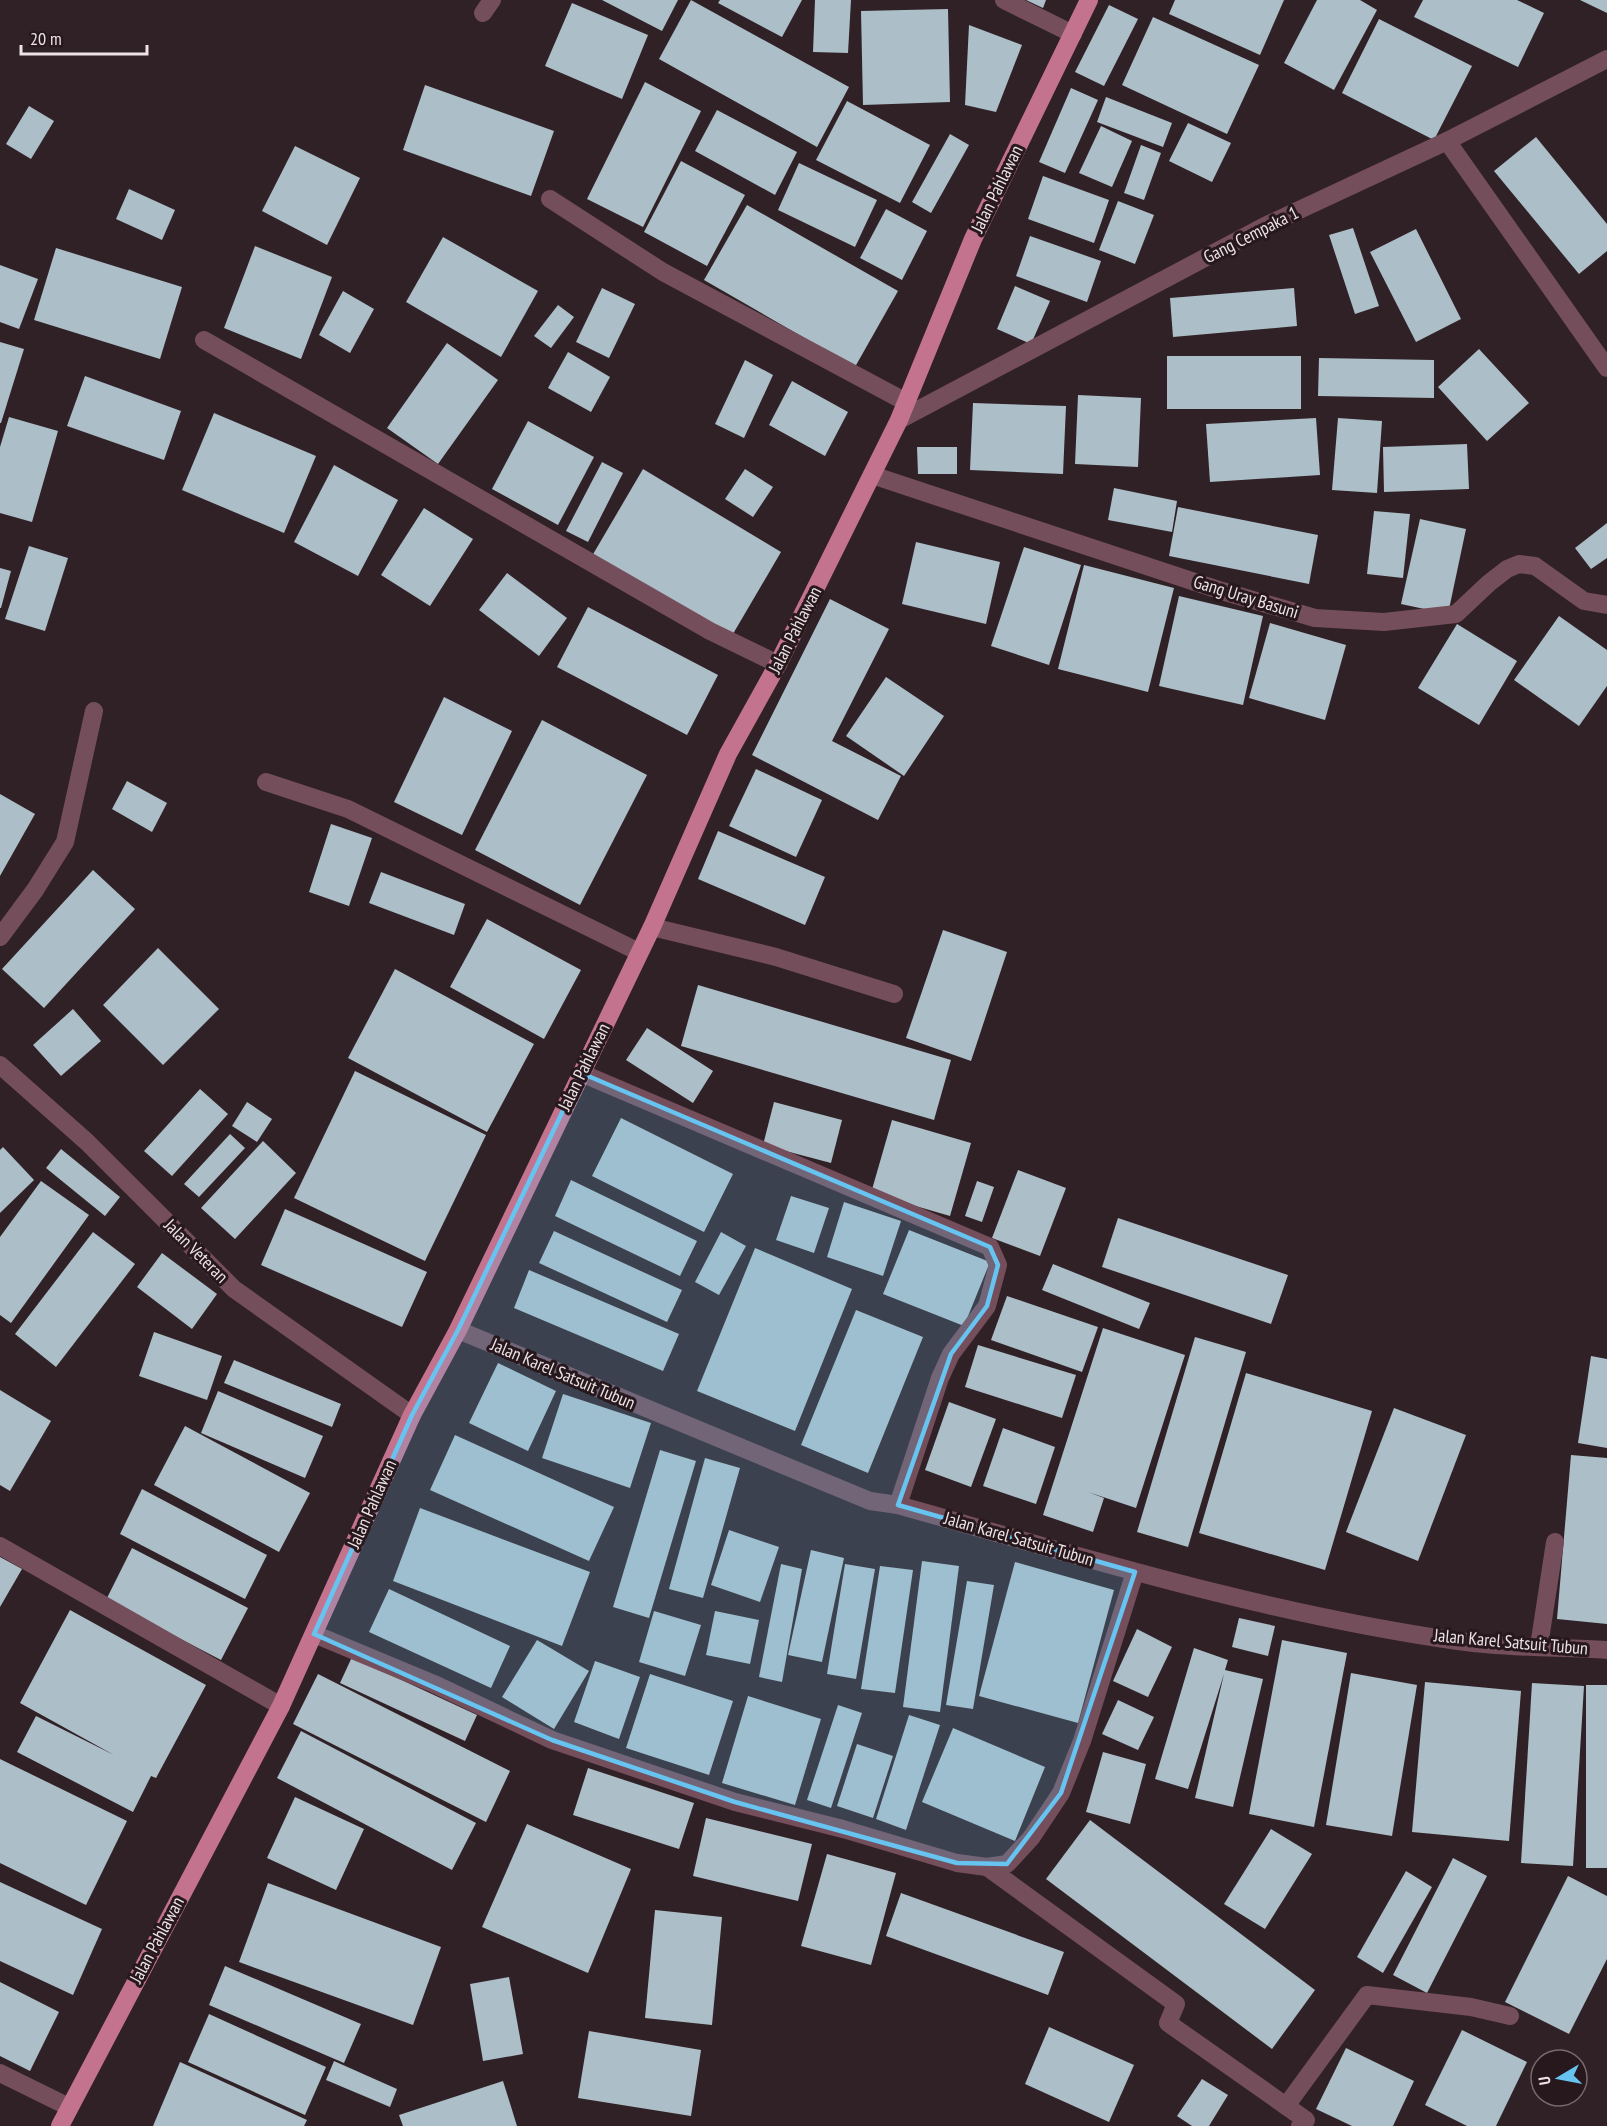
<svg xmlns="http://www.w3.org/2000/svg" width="1607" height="2126" viewBox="0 0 1607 2126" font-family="'PT Sans Narrow',sans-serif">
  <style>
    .building { fill: #acbec7 }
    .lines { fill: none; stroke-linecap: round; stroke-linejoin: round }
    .minor { stroke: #754e5b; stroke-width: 18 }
    .major { stroke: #c4738f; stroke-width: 18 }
    .marked { fill: #67c4f0; fill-opacity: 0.2; stroke: #67c4f0; stroke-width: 4.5; stroke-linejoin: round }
    .labels { text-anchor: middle; stroke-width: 6; stroke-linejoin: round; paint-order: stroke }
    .street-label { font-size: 18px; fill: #ede2e5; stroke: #26181c }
  </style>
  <rect width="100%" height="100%" fill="#302126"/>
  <g class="building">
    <polygon points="602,0 678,0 662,31"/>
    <polygon points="691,0 849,87 817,147 659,59"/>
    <polygon points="720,0 802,0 782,37 718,3"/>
    <polygon points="815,0 851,0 848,53 813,52"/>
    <polygon points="1026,0 1046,0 1043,8"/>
    <polygon points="1175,0 1284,0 1260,55 1169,14"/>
    <polygon points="1317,0 1360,0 1377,10 1334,90 1284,63"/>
    <polygon points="1423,0 1517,0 1544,13 1518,67 1414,17"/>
    <polygon points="1580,0 1607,0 1607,13"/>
    <polygon points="572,3 648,35 622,99 545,66"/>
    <polygon points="1109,5 1138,19 1104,86 1075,72"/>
    <polygon points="948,9 950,102 863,105 861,11"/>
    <polygon points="1153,17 1259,65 1227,134 1122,85"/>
    <polygon points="1379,19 1472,66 1434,140 1342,93"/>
    <polygon points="969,25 1022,45 996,112 965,105"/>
    <polygon points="645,82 701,111 643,227 587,199"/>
    <polygon points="425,85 554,131 531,196 403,150"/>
    <polygon points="1071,88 1098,100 1065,173 1039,162"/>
    <polygon points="1106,97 1172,123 1163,147 1097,122"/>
    <polygon points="847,101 930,145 900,203 816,160"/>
    <polygon points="29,106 54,121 31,159 6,144"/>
    <polygon points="717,110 797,152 775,195 695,151"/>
    <polygon points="1188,123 1231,143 1212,182 1169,161"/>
    <polygon points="1101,126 1132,141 1112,187 1079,173"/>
    <polygon points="950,134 969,145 931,213 912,202"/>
    <polygon points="1536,137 1607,224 1607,251 1579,274 1494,171"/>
    <polygon points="1141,145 1161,153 1144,200 1124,193"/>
    <polygon points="295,146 360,178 327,245 262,211"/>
    <polygon points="681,161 745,195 707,266 644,232"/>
    <polygon points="799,163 877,200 855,247 778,210"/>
    <polygon points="1043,176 1109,200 1094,243 1028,219"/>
    <polygon points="129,189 175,210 162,240 116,219"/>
    <polygon points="1118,201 1154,215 1135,264 1099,250"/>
    <polygon points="747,205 898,291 855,367 704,280"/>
    <polygon points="886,209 927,231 902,280 860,258"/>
    <polygon points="1353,228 1379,306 1355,314 1329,235"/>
    <polygon points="1416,229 1461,319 1416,342 1370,252"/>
    <polygon points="1030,236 1101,261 1087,302 1016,276"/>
    <polygon points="443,237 538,291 501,357 406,302"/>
    <polygon points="255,246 332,277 301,359 224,328"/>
    <polygon points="56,248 182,287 160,359 34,320"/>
    <polygon points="0,265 38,279 19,329 0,322"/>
    <polygon points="1015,286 1050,301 1031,344 997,329"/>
    <polygon points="602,288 635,304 609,358 576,342"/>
    <polygon points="1294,288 1297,326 1173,337 1170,298"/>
    <polygon points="343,291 374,309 350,353 319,335"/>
    <polygon points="558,305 574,317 551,348 534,336"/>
    <polygon points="0,342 24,349 1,423 0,423"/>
    <polygon points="447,343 498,380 438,464 387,428"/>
    <polygon points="1479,349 1529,403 1487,441 1438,387"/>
    <polygon points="568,352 610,377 591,412 548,388"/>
    <rect x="1167" y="356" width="134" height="53"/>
    <polygon points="1319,358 1434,360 1434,398 1318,396"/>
    <polygon points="745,360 773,375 744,438 715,424"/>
    <polygon points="85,376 181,411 164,460 67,426"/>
    <polygon points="792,381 848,412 825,456 769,425"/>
    <polygon points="1078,395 1141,398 1138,467 1075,464"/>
    <polygon points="973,403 1066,406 1063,474 970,470"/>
    <polygon points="214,413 316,456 284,533 182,490"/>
    <polygon points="9,417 58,431 32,522 0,513 0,447"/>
    <polygon points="1316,418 1320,475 1210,482 1206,424"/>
    <polygon points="1338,418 1382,421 1377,493 1332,490"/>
    <polygon points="528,421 594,457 558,525 492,489"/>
    <polygon points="1467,444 1469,489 1384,492 1383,447"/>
    <polygon points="917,447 957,447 957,474 918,474"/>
    <polygon points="602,462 623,473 588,542 566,531"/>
    <polygon points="334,465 398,500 358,576 294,542"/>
    <polygon points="643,469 781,552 730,639 592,556"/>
    <polygon points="745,469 773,487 753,517 725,499"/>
    <polygon points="1114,488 1177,501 1172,532 1108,520"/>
    <polygon points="1178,507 1318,535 1309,584 1169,556"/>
    <polygon points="424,508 473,539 430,606 381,575"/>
    <polygon points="1374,511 1410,514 1403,578 1367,574"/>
    <polygon points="1420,519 1466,529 1448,614 1401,604"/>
    <polygon points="1607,523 1607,558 1591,569 1575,548"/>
    <polygon points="916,542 1000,562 986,624 902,604"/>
    <polygon points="29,546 68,558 45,631 5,619"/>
    <polygon points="1024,547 1081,565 1049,665 991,646"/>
    <polygon points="1084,565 1174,588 1148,692 1058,669"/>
    <polygon points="0,568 11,571 1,608 0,608"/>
    <polygon points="507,573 567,618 539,656 479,610"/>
    <polygon points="1179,596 1263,616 1243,705 1159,686"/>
    <polygon points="830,599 889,629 832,741 901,776 878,820 752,755"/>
    <polygon points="588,607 718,675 687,735 557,667"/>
    <polygon points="1559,616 1607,650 1607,686 1579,726 1514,680"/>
    <polygon points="1270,623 1346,645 1325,720 1249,698"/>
    <polygon points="1457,624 1517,661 1479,725 1418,688"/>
    <polygon points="886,677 944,716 904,776 846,736"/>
    <polygon points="444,697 512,731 462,835 394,802"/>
    <polygon points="542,720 647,775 580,905 475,850"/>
    <polygon points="756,769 822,800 796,857 729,826"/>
    <polygon points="127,781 167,803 152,832 112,809"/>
    <polygon points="0,794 35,814 0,876"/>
    <polygon points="331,824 372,838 349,906 309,892"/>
    <polygon points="718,831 825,877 805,925 698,879"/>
    <polygon points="93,870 135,909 44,1008 2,969"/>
    <polygon points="381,872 465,904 454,935 369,903"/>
    <polygon points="487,919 581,970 544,1039 450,987"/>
    <polygon points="943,930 1007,952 971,1061 906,1038"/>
    <polygon points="158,948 219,1009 163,1065 103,1005"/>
    <polygon points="395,969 534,1044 487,1132 348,1058"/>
    <polygon points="698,985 951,1060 934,1120 681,1046"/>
    <polygon points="73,1009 101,1041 61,1076 33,1045"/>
    <polygon points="647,1028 713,1071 693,1103 626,1060"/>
    <polygon points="355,1071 486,1135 425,1261 294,1198"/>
    <polygon points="200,1089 228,1114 172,1176 144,1151"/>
    <polygon points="247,1102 272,1119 257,1142 232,1126"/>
    <polygon points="774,1102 842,1120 831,1163 763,1145"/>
    <polygon points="621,1118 733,1174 704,1232 592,1176"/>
    <polygon points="892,1120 971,1143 950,1216 871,1193"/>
    <polygon points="230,1134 245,1148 199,1197 184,1184"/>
    <polygon points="263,1141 296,1173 235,1239 201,1208"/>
    <polygon points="3,1147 34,1180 0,1213 0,1150"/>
    <polygon points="61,1149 120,1197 105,1216 46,1168"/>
    <polygon points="1018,1170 1066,1188 1040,1256 992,1238"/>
    <polygon points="571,1180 697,1241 680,1276 555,1216"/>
    <polygon points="41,1181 89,1215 11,1323 0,1315 0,1237"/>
    <polygon points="977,1181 994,1187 982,1222 965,1216"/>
    <polygon points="791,1196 829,1208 814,1253 776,1240"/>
    <polygon points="844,1202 901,1221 883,1276 827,1257"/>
    <polygon points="285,1209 427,1272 402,1327 261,1265"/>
    <polygon points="1118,1218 1288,1275 1271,1324 1102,1267"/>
    <polygon points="909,1230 990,1262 964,1326 883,1294"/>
    <polygon points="554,1231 682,1290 667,1322 539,1263"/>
    <polygon points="93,1232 135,1264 56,1367 15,1334"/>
    <polygon points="721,1232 746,1246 719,1295 695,1282"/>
    <polygon points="755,1248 852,1289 795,1431 697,1391"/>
    <polygon points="162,1253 217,1294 192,1329 137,1287"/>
    <polygon points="1053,1264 1150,1303 1139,1329 1042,1290"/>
    <polygon points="529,1270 679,1334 663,1371 514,1308"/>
    <polygon points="1007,1296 1098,1327 1082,1372 991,1340"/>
    <polygon points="856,1310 923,1337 868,1473 801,1445"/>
    <polygon points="1103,1328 1185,1355 1136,1508 1088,1492 1104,1498 1093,1532 1043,1515"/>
    <polygon points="154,1332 222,1356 207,1400 139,1376"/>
    <polygon points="1195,1337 1246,1352 1188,1547 1137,1532"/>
    <polygon points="978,1345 1076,1375 1062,1418 965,1387"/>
    <polygon points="1591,1356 1607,1359 1607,1448 1578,1443"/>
    <polygon points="234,1360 341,1404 332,1427 224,1383"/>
    <polygon points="498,1363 556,1391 528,1451 469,1423"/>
    <polygon points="1246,1373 1372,1411 1325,1570 1199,1533"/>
    <polygon points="0,1390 51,1421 10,1491 0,1485"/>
    <polygon points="218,1391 323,1436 305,1478 201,1433"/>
    <polygon points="563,1394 651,1423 630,1488 542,1458"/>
    <polygon points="949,1402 996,1419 971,1487 925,1470"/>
    <polygon points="1394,1408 1466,1435 1418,1561 1346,1532"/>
    <polygon points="185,1426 310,1493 279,1552 154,1485"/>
    <polygon points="1003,1428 1055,1447 1036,1504 983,1486"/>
    <polygon points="455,1435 614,1507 589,1561 430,1490"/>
    <polygon points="660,1450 696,1461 649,1618 613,1607"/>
    <polygon points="1571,1455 1607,1458 1607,1624 1557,1619"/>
    <polygon points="705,1458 740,1468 703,1598 669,1589"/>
    <polygon points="142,1489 267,1555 245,1599 120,1534"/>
    <polygon points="420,1508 590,1572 562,1646 393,1581"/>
    <polygon points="729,1530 779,1547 760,1602 711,1585"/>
    <polygon points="132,1548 248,1608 221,1660 106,1600"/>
    <polygon points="811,1550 844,1558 822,1662 788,1655"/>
    <polygon points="0,1557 22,1569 0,1607"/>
    <polygon points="922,1561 959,1566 940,1712 903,1707"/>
    <polygon points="1015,1562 1114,1590 1078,1723 979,1696"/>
    <polygon points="781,1564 802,1569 782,1682 759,1677"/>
    <polygon points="845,1564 875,1569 856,1679 827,1674"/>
    <polygon points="880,1566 913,1570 895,1693 861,1689"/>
    <polygon points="967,1581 994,1585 973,1709 946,1705"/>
    <polygon points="389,1589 510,1646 491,1688 369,1632"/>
    <polygon points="70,1610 206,1685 156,1778 151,1776 133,1812 17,1752 36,1716 114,1755 20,1703"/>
    <polygon points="654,1611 701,1625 685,1676 639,1662"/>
    <polygon points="715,1611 759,1620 750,1664 706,1655"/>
    <polygon points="1239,1618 1275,1626 1268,1656 1232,1647"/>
    <polygon points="1137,1629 1172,1647 1148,1697 1113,1681"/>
    <polygon points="537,1640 589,1671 554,1729 502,1697"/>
    <polygon points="1282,1640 1347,1653 1314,1827 1249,1814"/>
    <polygon points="1194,1648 1228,1660 1225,1670 1263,1679 1233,1807 1195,1798 1224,1674 1188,1789 1155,1779"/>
    <polygon points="352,1657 477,1715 465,1741 340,1683"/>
    <polygon points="595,1661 640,1677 619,1739 574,1722"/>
    <polygon points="1351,1673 1417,1685 1392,1836 1326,1825"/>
    <polygon points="318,1674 510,1771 486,1822 293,1724"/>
    <polygon points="650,1674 733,1701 709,1775 626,1748"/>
    <polygon points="1425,1682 1521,1691 1509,1841 1412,1832"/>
    <polygon points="1532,1683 1584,1686 1573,1866 1521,1863"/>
    <rect x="1586" y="1685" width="21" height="183"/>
    <polygon points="748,1696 821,1719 795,1805 722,1783"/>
    <polygon points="1118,1700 1154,1717 1138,1750 1102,1734"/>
    <polygon points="838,1705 862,1713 831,1808 807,1800"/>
    <polygon points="909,1715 940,1725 906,1830 876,1819"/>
    <polygon points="953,1728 1045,1767 1015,1841 922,1802"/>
    <polygon points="301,1731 476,1823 452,1870 277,1778"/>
    <polygon points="857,1744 893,1756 873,1818 837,1806"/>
    <polygon points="1103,1752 1146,1764 1130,1824 1086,1812"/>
    <polygon points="0,1759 127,1821 86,1905 0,1863"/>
    <polygon points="588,1768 694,1803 679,1849 573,1815"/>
    <polygon points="295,1797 364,1829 336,1890 267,1858"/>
    <polygon points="706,1818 812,1844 798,1901 693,1876"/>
    <polygon points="1090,1820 1315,1990 1272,2049 1046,1879"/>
    <polygon points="527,1824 631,1869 588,1973 482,1927"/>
    <polygon points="1271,1829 1312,1854 1265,1929 1224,1904"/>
    <polygon points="827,1854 896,1873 871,1965 801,1946"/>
    <polygon points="1453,1858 1487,1876 1427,1993 1393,1975"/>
    <polygon points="1406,1871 1432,1887 1383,1973 1357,1957"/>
    <polygon points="1568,1876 1607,1896 1607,1959 1569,2034 1505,2002"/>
    <polygon points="0,1882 102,1929 73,1995 0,1961"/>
    <polygon points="268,1883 441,1947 413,2025 239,1962"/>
    <polygon points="901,1893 1064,1952 1048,1995 886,1936"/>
    <polygon points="655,1910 722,1917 712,2025 645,2018"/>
    <polygon points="225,1966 361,2024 344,2063 209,2005"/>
    <polygon points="509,1977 523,2054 483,2061 470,1984"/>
    <polygon points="0,1982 59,2012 30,2071 0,2056"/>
    <polygon points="209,2014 326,2067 305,2115 188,2062"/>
    <polygon points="1049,2027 1134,2065 1109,2122 1025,2084"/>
    <polygon points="1462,2030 1527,2062 1496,2126 1467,2126 1425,2105"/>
    <polygon points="589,2031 701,2050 691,2116 578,2098"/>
    <polygon points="1346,2048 1414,2081 1393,2126 1352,2126 1316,2109"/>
    <polygon points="334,2061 397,2089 390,2107 326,2080"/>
    <polygon points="180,2062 307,2120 304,2126 153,2126"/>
    <polygon points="1202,2079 1228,2095 1209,2126 1192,2126 1177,2116"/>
    <polygon points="503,2081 517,2126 403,2126 399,2115"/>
  </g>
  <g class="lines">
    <g class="minor">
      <polyline points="1004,0 1073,34"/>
      <polyline points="483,13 492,0"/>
      <polyline points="1447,141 1607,368"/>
      <polyline points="550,199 663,272 906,402"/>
      <polyline points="204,340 710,631 778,664"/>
      <polyline points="899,420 1265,226 1447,141 1607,59"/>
      <polyline points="872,475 1222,591 1315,618 1384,622 1456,614 1489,583 1507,569 1519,564 1535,566 1584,601 1607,605"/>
      <polyline points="266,782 348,809 639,952"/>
      <polyline points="652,927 776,957 894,994"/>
      <polyline points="0,937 35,890 65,842 94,711"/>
      <polyline points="0,1065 87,1142 234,1289 412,1415"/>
      <polyline points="581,1073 990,1247 998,1265 987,1306 951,1354 940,1378 898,1505"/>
      <path d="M458 1330 870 1501 898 1505C1082 1557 1268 1614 1458 1641 1506 1648 1558 1647 1607 1650"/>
      <polyline points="0,1546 281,1706"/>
      <polyline points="314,1634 434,1684 552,1740 735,1802 843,1829 957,1863 987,1867 1007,1864 1031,1838 1061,1793 1082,1741 1135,1572"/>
      <polyline points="1539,1646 1555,1542"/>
      <polyline points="987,1867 1176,2004 1168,2023 1306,2120 1300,2126"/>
      <polyline points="0,2073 69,2107"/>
      <polyline points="1286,2106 1367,1995 1471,2007 1510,2016"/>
    </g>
    <polyline class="major" points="60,2126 281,1706 412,1415 458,1330 652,927 728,754 778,664 899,420 973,239 1089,0"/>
  </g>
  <path class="marked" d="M581 1073 990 1247 998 1265 987 1306 951 1354 898 1505 1135 1572 1061 1793 1007 1864 957 1863 735 1802 552 1740 314 1634 412 1415 458 1330Z"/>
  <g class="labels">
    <g class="street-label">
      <text transform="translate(997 189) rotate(-64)" y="6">Jalan Pahlawan</text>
      <text transform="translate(1251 235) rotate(-27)" y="6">Gang Cempaka 1</text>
      <text transform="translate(1246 597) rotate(17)" y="6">Gang Uray Basuni</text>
      <text transform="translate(795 630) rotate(-63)" y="6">Jalan Pahlawan</text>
      <text transform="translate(584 1067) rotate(-64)" y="6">Jalan Pahlawan</text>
      <text transform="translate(196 1251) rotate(45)" y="6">Jalan Veteran</text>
      <text transform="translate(563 1374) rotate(23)" y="6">Jalan Karel Satsuit Tubun</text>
      <text transform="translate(372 1504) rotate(-66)" y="6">Jalan Pahlawan</text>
      <text transform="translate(1019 1539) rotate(16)" y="6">Jalan Karel Satsuit Tubun</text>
      <text transform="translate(1511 1642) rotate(5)" y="6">Jalan Karel Satsuit Tubun</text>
      <text transform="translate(157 1940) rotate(-62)" y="6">Jalan Pahlawan</text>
    </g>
  </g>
  <g transform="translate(1559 2078) rotate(260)"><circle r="28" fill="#26181c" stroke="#76696c" stroke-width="1.5"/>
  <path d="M0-4.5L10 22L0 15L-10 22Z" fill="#67c4f0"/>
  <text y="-9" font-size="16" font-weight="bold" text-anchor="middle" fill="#ede2e5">U</text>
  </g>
  <path d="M21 45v9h126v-9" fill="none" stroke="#ede2e5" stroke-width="3"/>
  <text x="30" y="45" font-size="18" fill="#ede2e5" stroke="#26181c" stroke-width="4.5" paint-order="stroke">20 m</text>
</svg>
